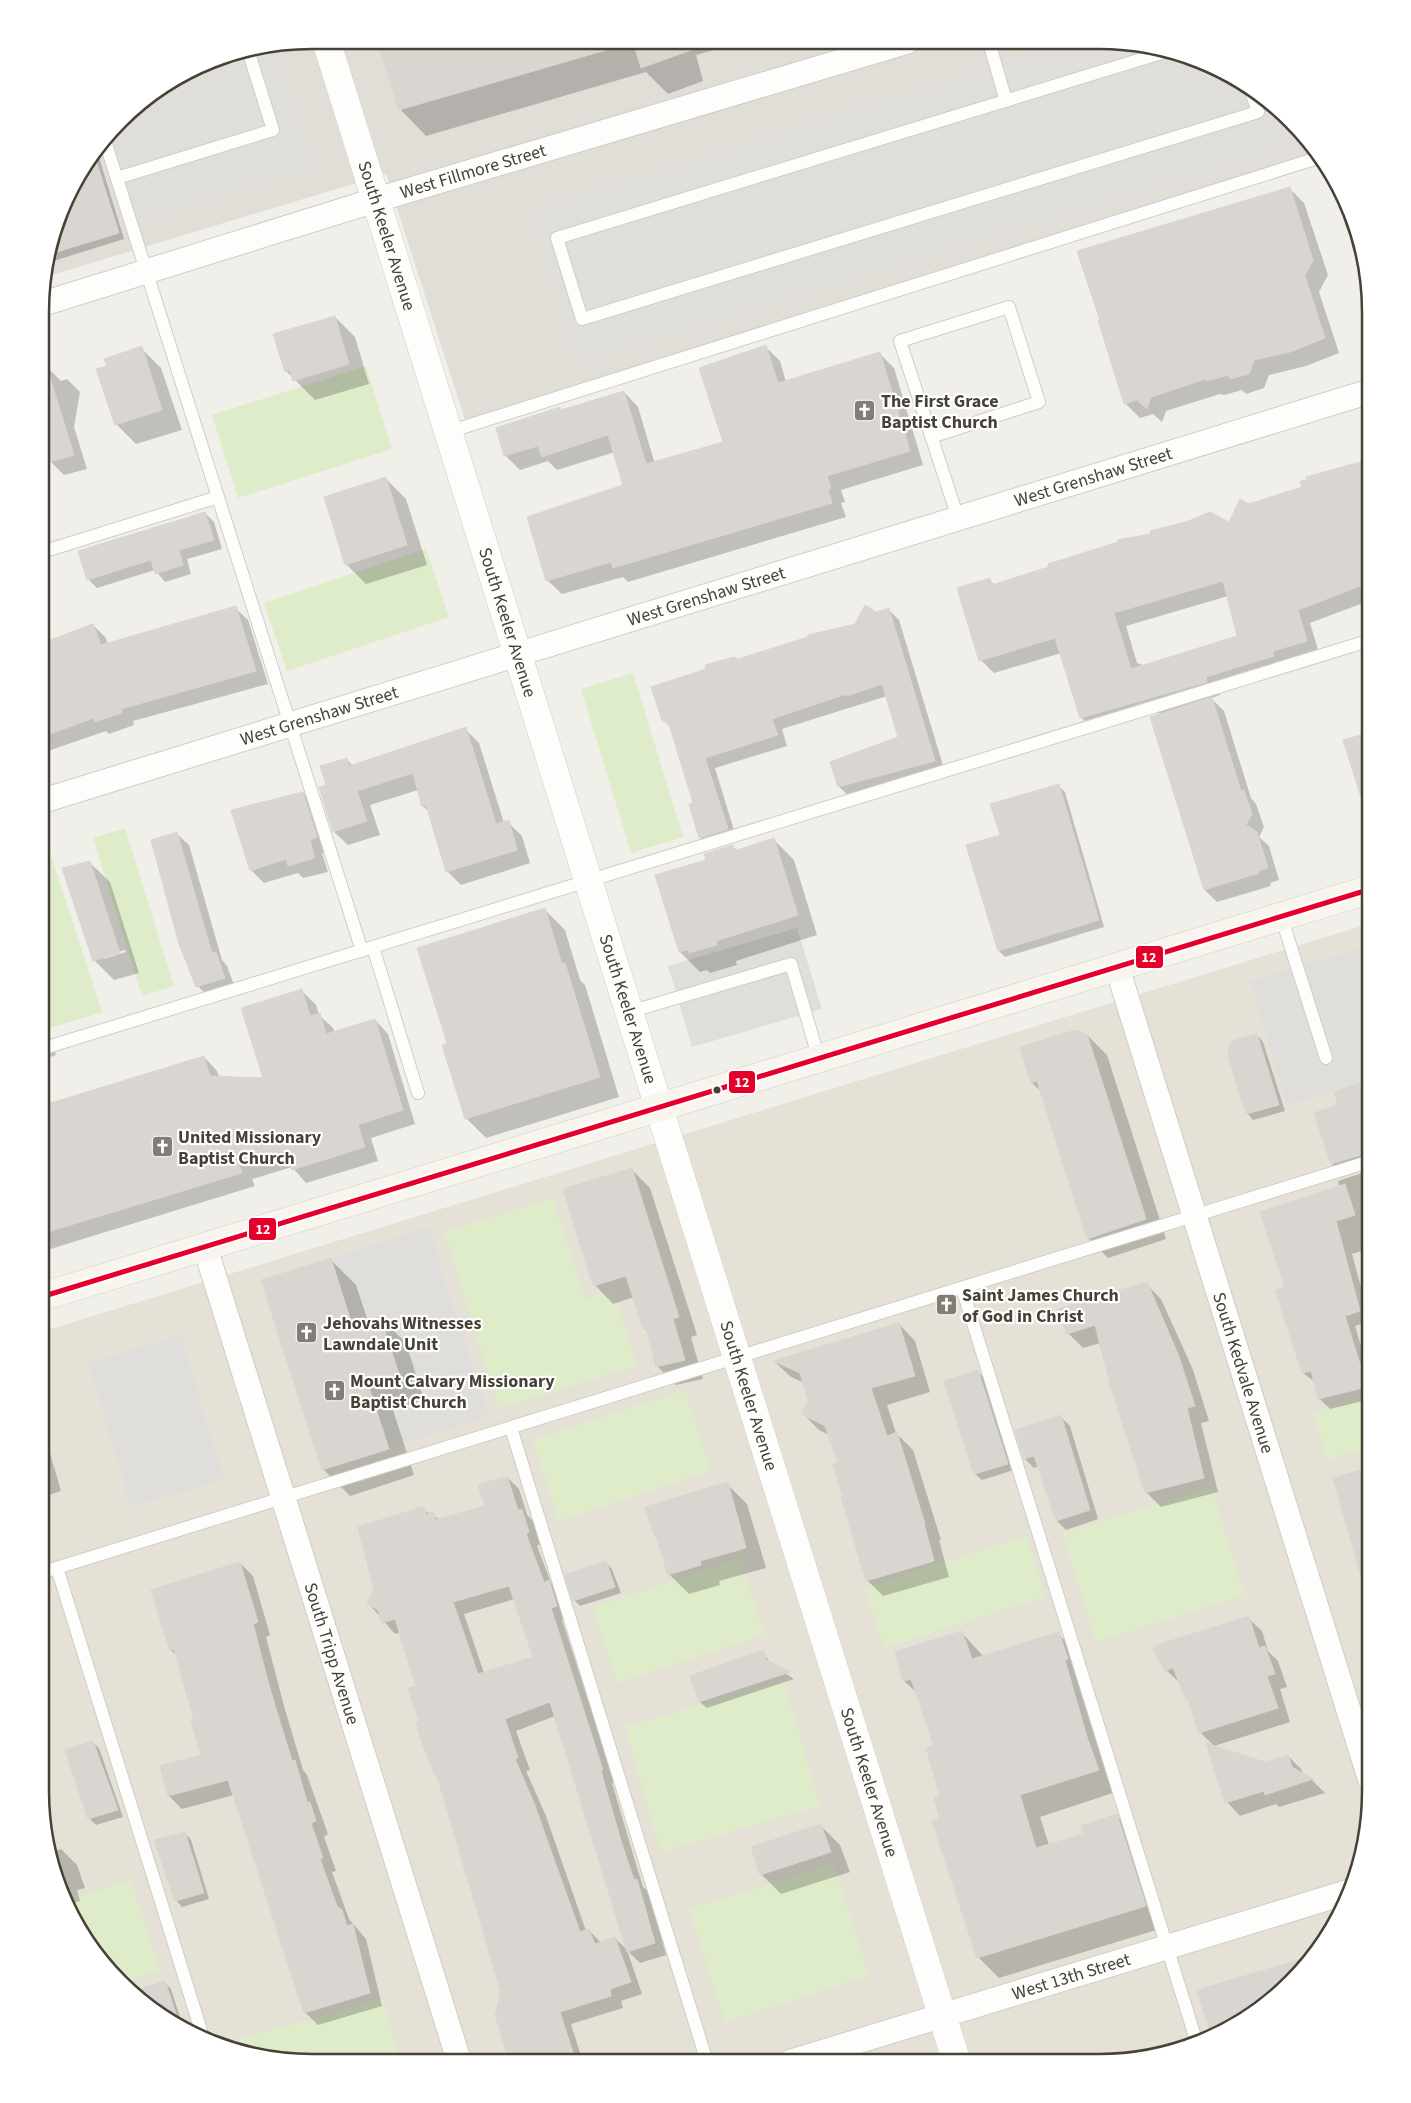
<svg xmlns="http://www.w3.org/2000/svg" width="1411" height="2103" viewBox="0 0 1411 2103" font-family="'Source Sans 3',sans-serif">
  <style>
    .residential { fill: #e5e1d7 }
    .industrial { fill: #e1ded8 }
    .green { fill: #deecca }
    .parking { fill: #e0deda }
    .shadow { fill: #0003; fill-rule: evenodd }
    .building { fill: #d9d6d1; stroke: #d9d6d0; fill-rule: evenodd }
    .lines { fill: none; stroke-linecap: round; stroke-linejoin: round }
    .service-casing { stroke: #cfcdc7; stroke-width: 14 }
    .minor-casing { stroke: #cfcdc7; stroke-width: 26 }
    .tertiary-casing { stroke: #cfcdc7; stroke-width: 29 }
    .secondary-casing { stroke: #d1cdc1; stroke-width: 29 }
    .service { stroke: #fdfdfc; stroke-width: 12 }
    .minor { stroke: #fdfdfc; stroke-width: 24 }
    .tertiary { stroke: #fdfdfc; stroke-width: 28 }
    .secondary { stroke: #f7f5ee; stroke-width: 28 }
    .bus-1-casing { stroke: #fff; stroke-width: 9 }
    .bus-1 { stroke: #e4002b; stroke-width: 5 }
    .bus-dot { fill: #474136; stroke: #fff; stroke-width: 2 }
    .labels { text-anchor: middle; stroke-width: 4.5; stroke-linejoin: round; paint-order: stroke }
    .street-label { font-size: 18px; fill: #474136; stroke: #fff }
    .poi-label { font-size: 18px; font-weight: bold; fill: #474136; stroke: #fff; text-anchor: start }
    .rim { fill: none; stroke: #474136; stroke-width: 2.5 }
    .line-badge { stroke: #fff; stroke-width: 2 }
    .badge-label { font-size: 14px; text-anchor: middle; font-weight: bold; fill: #fff }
  </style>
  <rect width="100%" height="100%" fill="#f1efea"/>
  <polygon class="residential" points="1371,923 1370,1810 1356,1879 1325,1943 1265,2007 1204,2042 1100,2063 276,2061 208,2042 146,2007 96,1957 61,1896 40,1792 41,1332"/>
  <polygon class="industrial" points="311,40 1135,42 1203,61 1265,96 1315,146 1321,157 467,426 386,174 42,278 76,176 133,107 224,55"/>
  <g class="green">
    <polygon points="366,366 392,449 238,498 212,415"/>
    <polygon points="426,549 449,617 287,671 264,603"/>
    <polygon points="633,673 683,837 631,853 581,689"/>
    <polygon points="125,828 174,986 142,996 93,838"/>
    <polygon points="49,849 102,1012 47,1029 41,1010 41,851"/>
    <polygon points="553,1198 585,1299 613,1290 637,1366 499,1408 444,1232"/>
    <polygon points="685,1390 711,1471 559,1521 533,1440"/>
    <polygon points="1371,1395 1371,1447 1327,1460 1313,1413"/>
    <polygon points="1211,1487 1245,1595 1096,1642 1062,1533"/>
    <polygon points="1026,1536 1046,1596 884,1648 864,1588"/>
    <polygon points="740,1559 765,1635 617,1683 593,1607"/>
    <polygon points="784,1681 820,1806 661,1852 625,1727"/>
    <polygon points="834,1864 869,1976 725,2022 689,1909"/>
    <polygon points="131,1880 160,1970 122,1983 96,1957 64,1901"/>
    <polygon points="383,1999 400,2061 276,2061 223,2046 222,2044"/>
  </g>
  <g class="parking">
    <polygon points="1066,42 1135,42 1203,61 1265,96 1299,131 1304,144 578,365 530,210"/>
    <polygon points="276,46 315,169 127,224 102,145 133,107 224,55"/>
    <polygon points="797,928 822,1009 692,1047 668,966"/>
    <polygon points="1359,949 1371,988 1371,1081 1287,1105 1250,981"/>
    <polygon points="428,1227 489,1416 389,1449 368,1384 399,1373 380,1316 352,1325 331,1258"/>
    <polygon points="181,1335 224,1480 131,1507 88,1363"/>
  </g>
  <g class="shadow">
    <polygon points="380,40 746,41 696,55 703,81 668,94 646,72 426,136 400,109"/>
    <polygon points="97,151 124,239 47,263 76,176"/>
    <polygon points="1289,188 1304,203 1328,275 1319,292 1339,353 1306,366 1269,375 1264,388 1246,394 1242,390 1224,395 1220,394 1166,411 1162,422 1153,414 1140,418 1125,403"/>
    <polygon points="335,317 355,337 369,384 315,400 286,371"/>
    <polygon points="765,346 780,361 786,382 880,354 894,368 923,465 841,490 845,502 841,503 846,517 628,582 623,577 562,594 547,580 625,485 615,452 557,470 548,461 520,470 505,455 562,411 624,392 638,407 655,464 724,443"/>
    <polygon points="141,348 161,368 182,430 136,444 116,424 109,367"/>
    <polygon points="50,370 61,381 67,379 80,392 74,427 87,469 64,475 51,462 42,432 42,372"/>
    <path d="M1371 460V600L1310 623 1319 653 1218 690 1220 695 1211 698 1224 711 1251 798 1256 804 1264 827 1259 837 1269 846 1279 880 1270 883 1271 886 1217 902 1205 890 1160 715 1157 711 1094 730 1081 717 1061 653 994 673 981 660 989 580 995 585 1230 524 1249 506 1304 488ZM1228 596 1239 637 1146 666 1137 663 1126 626Z"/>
    <polygon points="386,479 406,499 427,565 366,584 346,564"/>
    <polygon points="205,513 214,522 222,549 187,559 191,574 165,582 155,570 97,588 88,579"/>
    <polygon points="235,608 248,620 268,684 133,721 134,725 109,734 106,731 42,753 42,644 93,625 106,638 108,645"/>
    <polygon points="889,610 899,620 945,772 850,797 839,787 831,762 900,737 887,696 782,729 787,746 715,768 737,840 711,848 700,837 694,804 672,728 663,720 738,660 855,625"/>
    <polygon points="465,729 479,743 504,823 508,822 522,836 530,863 461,885 447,871 430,813 423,806 418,790 370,805 380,835 348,845 334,832 328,786 346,759 353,766"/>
    <polygon points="1371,733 1371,824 1345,741"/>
    <polygon points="1059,786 1065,792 1104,927 1005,957 999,951 967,846 1001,836"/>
    <polygon points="303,793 316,807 330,851 322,853 328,872 303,878 298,873 264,883 251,870"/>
    <polygon points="177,834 189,845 222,960 227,966 236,990 209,998 198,986"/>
    <polygon points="774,840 794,860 817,935 736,961 737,965 710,973 707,970 700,972 680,952 707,860 732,846 737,851"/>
    <path d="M89 862 110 882 139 973 114 980 94 960ZM125 950 126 952 104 959V956Z"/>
    <polygon points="545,910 565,930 580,980 585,985 619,1097 486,1138 466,1118 448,1044"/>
    <polygon points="302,991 316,1005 319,1015 333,1028 335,1033 375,1020 388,1034 415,1124 371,1138 378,1161 306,1183 292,1167 252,1179 255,1186 44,1251 41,1248 41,1107 204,1057 217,1071 220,1078 265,1080"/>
    <polygon points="41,1008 56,1055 41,1060"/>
    <polygon points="1087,1035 1107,1055 1166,1239 1108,1258 1088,1238 1042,1092 1032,1083 1021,1048"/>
    <polygon points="1257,1035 1263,1042 1285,1111 1253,1120 1247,1113"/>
    <polygon points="1371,1082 1371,1167 1343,1175 1332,1164 1316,1114 1339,1106"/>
    <polygon points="631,1169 650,1188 697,1335 691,1337 703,1379 676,1385 657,1366 649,1333 644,1328 634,1297 613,1304 595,1285"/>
    <polygon points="1371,1170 1371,1248 1352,1254 1370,1321 1355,1326 1366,1363 1371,1362 1371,1399 1330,1409 1320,1399 1315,1382 1303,1373 1287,1288 1340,1187 1338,1181"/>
    <polygon points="330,1259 356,1285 368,1321 380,1317 406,1343 424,1400 393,1410 414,1475 350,1496 323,1469"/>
    <polygon points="1146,1284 1161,1299 1193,1370 1209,1421 1201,1423 1218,1492 1161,1507 1146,1492 1100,1343 1083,1348 1068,1333"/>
    <polygon points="899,1324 915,1341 930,1392 887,1405 896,1433 913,1450 941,1540 939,1540 949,1577 883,1596 867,1580 845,1497 840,1463 829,1435 819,1430 803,1414 809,1401 804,1383 791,1377 775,1362"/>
    <polygon points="977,1371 984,1378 1014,1470 982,1480 975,1474 945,1382"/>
    <polygon points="1061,1417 1070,1426 1098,1519 1066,1530 1057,1521 1039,1466 1034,1468 1025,1459"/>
    <polygon points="41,1422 61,1491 40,1498"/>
    <polygon points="1371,1468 1370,1592 1362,1561"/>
    <path d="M507 1477 519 1489 527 1515 534 1522 540 1544 537 1546 551 1583 561 1593 569 1618 562 1620 615 1782 612 1783 633 1854 643 1887 649 1892 666 1955 640 1963 628 1951 555 1716 516 1731 530 1770 526 1771 546 1816 586 1931 589 1930 601 1943 615 1938 627 1950 642 1994 621 2001 623 2008 571 2024 583 2062 511 2061 496 2015 503 1992 439 1779 436 1776 421 1721 417 1687 401 1632 395 1634 369 1604 424 1510 440 1520 486 1507ZM515 1599 534 1658 484 1673 464 1614Z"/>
    <polygon points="727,1484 747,1504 766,1568 719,1581 720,1585 689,1594 669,1574 659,1539 655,1535"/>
    <polygon points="240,1563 253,1576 270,1635 266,1637 284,1706 303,1770 307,1775 328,1834 324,1837 336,1871 332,1872 349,1919 366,1939 382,2006 318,2025 305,2012 234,1795 182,1809 169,1796 161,1767 203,1756 196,1720 178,1657 171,1650"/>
    <polygon points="606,1563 612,1569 621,1593 580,1606 574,1600"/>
    <polygon points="1248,1618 1262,1631 1268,1651 1278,1661 1287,1687 1280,1689 1290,1722 1214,1746 1201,1733 1191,1702 1180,1683 1166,1670"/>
    <polygon points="962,1633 984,1657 1058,1634 1080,1655 1119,1791 1040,1817 1049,1845 1084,1835 1117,1816 1138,1837 1166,1927 999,1978 978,1957 941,1820 942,1797 936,1747 918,1694 904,1681"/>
    <polygon points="762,1651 771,1664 794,1679 707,1708 700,1702"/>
    <polygon points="92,1742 99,1748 123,1817 96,1825 90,1819 66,1751"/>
    <polygon points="1288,1756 1301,1769 1303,1775 1312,1780 1325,1793 1279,1807 1276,1804 1240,1816 1227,1802 1265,1763"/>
    <polygon points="820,1825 840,1845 850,1872 781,1894 761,1874"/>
    <polygon points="185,1833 191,1840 209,1899 182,1907 176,1900"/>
    <polygon points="61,1849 77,1865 85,1888 77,1890 80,1901 66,1905 61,1896 52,1852"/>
    <polygon points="1311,1958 1265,2007 1213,2037 1199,1991"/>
    <polygon points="165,1983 171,1989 180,2017 169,2020 146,2007"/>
    <polygon points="1093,2058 1098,2063 1076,2063"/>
  </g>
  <g class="building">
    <polygon points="377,40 613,41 613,48 399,110"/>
    <polygon points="633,41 707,41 708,44 641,68"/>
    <polygon points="94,154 119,233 50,254 76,176"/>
    <polygon points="1290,187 1313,260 1305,276 1325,338 1290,352 1254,360 1249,374 1230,379 1228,375 1208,381 1205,379 1151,397 1147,409 1137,400 1124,404 1098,320 1100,320 1077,251"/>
    <polygon points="335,316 349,364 293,381 290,370 285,372 273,334"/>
    <polygon points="766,345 778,383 880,352 910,451 827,476 831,488 828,489 832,503 613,568 611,562 546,581 527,517 623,485 608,435 542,457 538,446 504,456 496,428 560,407 561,410 624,391 646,464 723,442 699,368"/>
    <polygon points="142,346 162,410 115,425 96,369 107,366 104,359"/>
    <polygon points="48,371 74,455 50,462 42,437 42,372"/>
    <path d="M1371 459V582L1298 610 1307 641 1273 651 1274 656 1206 677 1207 682 1080 718 1055 638 979 661 957 588 990 578 992 585 1048 567V564L1118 542 1117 540 1151 534 1150 531 1186 522 1210 512 1229 522 1240 499 1249 504 1302 487 1300 481 1307 480 1306 477ZM1223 581 1237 636 1131 669 1114 613Z"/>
    <polygon points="386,477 407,545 345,565 324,497"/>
    <polygon points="205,512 214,540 179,550 183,565 155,574 151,560 87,580 78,551"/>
    <polygon points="865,605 876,612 889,608 935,761 838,787 830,762 898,737 882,684 847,696 847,694 772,719 778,735 705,758 728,829 699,838 689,804 693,803 669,724 662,720 651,687 706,669 705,665 734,657 738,659 808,637 808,635 855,624"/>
    <polygon points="236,606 256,671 121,709 122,713 95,722 94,718 42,737 42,643 93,624 101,645"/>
    <polygon points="1212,697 1241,791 1244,790 1252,814 1246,825 1257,832 1268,868 1258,871 1259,873 1204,890 1150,717"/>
    <polygon points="466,727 496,824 509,820 517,850 446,872 426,805 422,807 413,773 357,791 367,821 333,832 319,787 326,785 320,766 347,758 349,766"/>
    <polygon points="1371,732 1371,809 1365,810 1343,740"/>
    <polygon points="1059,784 1099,920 998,951 966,845 1000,835 990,804"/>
    <polygon points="303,792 317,837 310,840 315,858 288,866 286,859 250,871 231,810"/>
    <polygon points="177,832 212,953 216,952 225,978 196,987 179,944 151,840"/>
    <polygon points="774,838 798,915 716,941 717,945 689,953 688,950 679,952 655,875 706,860 704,854 733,845 734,851"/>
    <polygon points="90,861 120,953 93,961 62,868"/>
    <polygon points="545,908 562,964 565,963 600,1077 465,1119 442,1045 447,1043 417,948"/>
    <polygon points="302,989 310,1016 320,1013 326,1034 375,1019 403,1110 358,1125 365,1147 292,1170 285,1151 239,1165 242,1173 41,1234 41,1106 204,1056 210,1076 263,1078 241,1008"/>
    <polygon points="1075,1030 1087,1034 1146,1219 1087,1239 1037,1081 1031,1083 1020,1047"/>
    <polygon points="1257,1034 1279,1105 1246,1114 1228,1055 1232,1041"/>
    <polygon points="1371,1080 1371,1152 1331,1164 1314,1113 1338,1105 1334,1092"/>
    <polygon points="632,1168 679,1317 673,1319 685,1360 656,1367 646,1328 643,1329 626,1276 593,1286 563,1189"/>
    <polygon points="1345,1184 1355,1215 1336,1221 1360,1311 1345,1316 1360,1364 1371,1361 1371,1386 1318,1399 1311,1371 1302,1373 1291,1339 1275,1290 1285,1287 1260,1212"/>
    <polygon points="331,1258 352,1325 380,1316 399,1374 368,1384 389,1449 322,1470 261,1280"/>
    <polygon points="1147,1282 1178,1354 1195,1406 1187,1408 1204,1478 1145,1493 1110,1384 1095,1325 1067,1334 1058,1309"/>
    <polygon points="899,1323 915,1376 871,1388 887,1436 897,1432 925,1524 924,1524 934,1561 866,1581 841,1497 843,1496 833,1464 838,1463 825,1426 801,1414 808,1401 800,1373 773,1361"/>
    <polygon points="978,1370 1008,1464 974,1474 944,1381"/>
    <polygon points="1061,1415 1090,1510 1056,1521 1034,1456 1024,1459 1015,1430"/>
    <polygon points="1371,1467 1370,1583 1363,1584 1333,1478"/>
    <path d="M507 1476 518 1510 522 1509 529 1532 526 1534 544 1582 549 1580 557 1606 551 1608 603 1770 601 1771 621 1841 634 1880 637 1879 655 1943 627 1952 550 1702 505 1719 518 1758 515 1759 534 1803 580 1932 589 1929 595 1944 615 1937 631 1982 610 1989 611 1996 560 2012 576 2062 509 2061 495 2015 501 1992 437 1776H435L420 1737 416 1722 419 1721 408 1688 416 1686 395 1619 382 1623 378 1610 367 1604 374 1589 358 1527 422 1507 425 1509 426 1514 433 1512 435 1520 485 1506 478 1485ZM509 1586 533 1657 478 1674 453 1602Z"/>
    <polygon points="728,1482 746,1548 700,1561 701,1565 668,1575 656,1535 654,1535 645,1507"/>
    <polygon points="606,1561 615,1587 573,1601 565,1575"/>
    <polygon points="240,1562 258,1622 253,1624 271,1692 292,1761 295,1760 307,1802 310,1802 316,1821 311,1823 323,1858 320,1859 337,1906 342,1910 347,1926 353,1924 370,1993 304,2013 228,1780 168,1796 160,1766 201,1755 191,1720 194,1720 174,1649 170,1651 151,1590"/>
    <polygon points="1249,1616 1259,1648 1265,1646 1275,1674 1267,1676 1278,1708 1199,1733 1188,1699 1186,1699 1173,1668 1165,1671 1153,1648 1157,1645"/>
    <polygon points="962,1631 972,1659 1059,1632 1068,1659 1065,1660 1087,1737 1099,1770 1020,1795 1036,1848 1083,1834 1081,1826 1117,1814 1146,1906 977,1958 932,1821 940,1819 934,1798 940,1796 926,1748 934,1746 911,1679 903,1681 895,1652"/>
    <polygon points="763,1650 766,1660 790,1672 699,1702 690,1676"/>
    <polygon points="93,1741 118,1810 88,1819 65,1750"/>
    <polygon points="1206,1743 1265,1762 1288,1755 1292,1767 1313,1779 1265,1795 1264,1791 1225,1803"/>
    <polygon points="821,1824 831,1852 760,1875 751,1847"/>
    <polygon points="185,1832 204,1893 175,1901 154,1840"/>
    <polygon points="1312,1956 1265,2007 1212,2037 1197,1990"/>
    <polygon points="165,1981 180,2026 146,2007 131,1992"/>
  </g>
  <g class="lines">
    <defs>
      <g id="service">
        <polyline points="989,42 1006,101"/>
        <polyline points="1168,51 557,238 582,319 1258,112 1250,88"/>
        <polyline points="105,141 362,951"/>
        <polyline points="117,178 273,130 248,50"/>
        <polyline points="448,432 1321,157"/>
        <polyline points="931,437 1039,402 1009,307 900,341 958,518"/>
        <polyline points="42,552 218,497"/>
        <polyline points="1281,916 1326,1058"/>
        <polyline points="373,947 418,1093"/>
        <polyline points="629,1012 791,964 819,1059"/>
        <polyline points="41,1049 1371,640"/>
        <polyline points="962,1288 1197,2043"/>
        <polyline points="511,1428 707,2062"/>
        <polyline points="57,1568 204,2040"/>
        <polyline points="40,1573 1371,1161"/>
      </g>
      <g id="minor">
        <path id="s1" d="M42 304 376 200 906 42"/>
        <path id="s2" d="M42 801 1371 391"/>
        <path id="s3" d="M1117 967 1370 1779"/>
        <path id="s4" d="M205 1247 459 2061"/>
        <path id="s5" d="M790 2062 1351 1891"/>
      </g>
      <g id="tertiary">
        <path id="s6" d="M326 40 957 2063"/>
      </g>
      <polyline id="secondary" points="41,1297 1371,889"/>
    </defs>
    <use href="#service" class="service-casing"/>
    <use href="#minor" class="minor-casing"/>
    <use href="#tertiary" class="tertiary-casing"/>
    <use href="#secondary" class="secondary-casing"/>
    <use href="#service" class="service"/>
    <use href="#minor" class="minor"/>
    <use href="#tertiary" class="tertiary"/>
    <use href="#secondary" class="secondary"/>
    <defs>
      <polyline id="bus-1" points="41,1297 1371,889"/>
    </defs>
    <use href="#bus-1" class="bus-1-casing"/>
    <use href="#bus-1" class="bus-1"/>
  </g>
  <defs>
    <symbol id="church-square" viewBox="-11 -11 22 22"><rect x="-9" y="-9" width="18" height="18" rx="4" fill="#827e75" stroke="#fff"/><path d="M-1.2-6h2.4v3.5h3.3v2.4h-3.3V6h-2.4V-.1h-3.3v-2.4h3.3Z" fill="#fff"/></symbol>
  </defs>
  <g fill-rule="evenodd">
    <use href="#church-square" x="852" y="398" width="25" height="25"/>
    <use href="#church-square" x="150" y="1134" width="25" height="25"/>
    <use href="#church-square" x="934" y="1292" width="25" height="25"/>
    <use href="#church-square" x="294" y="1320" width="25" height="25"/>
    <use href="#church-square" x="322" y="1378" width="25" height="25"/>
  </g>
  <circle class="bus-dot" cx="717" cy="1090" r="4.5"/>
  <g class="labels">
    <g class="street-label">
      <text dy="6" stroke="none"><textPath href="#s1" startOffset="451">West Fillmore Street</textPath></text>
      <text dy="6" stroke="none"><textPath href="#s6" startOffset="205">South Keeler Avenue</textPath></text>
      <text dy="6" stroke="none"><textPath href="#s2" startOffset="1100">West Grenshaw Street</textPath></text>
      <text dy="6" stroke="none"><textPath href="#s2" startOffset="695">West Grenshaw Street</textPath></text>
      <text dy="6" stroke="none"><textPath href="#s6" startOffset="610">South Keeler Avenue</textPath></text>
      <text dy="6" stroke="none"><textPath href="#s2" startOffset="290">West Grenshaw Street</textPath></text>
      <text dy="6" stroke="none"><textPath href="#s6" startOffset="1015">South Keeler Avenue</textPath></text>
      <text dy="6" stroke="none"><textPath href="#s3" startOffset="425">South Kedvale Avenue</textPath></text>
      <text dy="6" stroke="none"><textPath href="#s6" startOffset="1420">South Keeler Avenue</textPath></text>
      <text dy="6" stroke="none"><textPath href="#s4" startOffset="426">South Tripp Avenue</textPath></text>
      <text dy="6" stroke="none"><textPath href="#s6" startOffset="1825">South Keeler Avenue</textPath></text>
      <text dy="6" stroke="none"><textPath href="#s5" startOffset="294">West 13th Street</textPath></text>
    </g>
    <g class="poi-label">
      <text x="881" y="407">The First Grace<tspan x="881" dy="21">Baptist Church</tspan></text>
      <text x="178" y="1143">United Missionary<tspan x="178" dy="21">Baptist Church</tspan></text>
      <text x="962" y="1301">Saint James Church<tspan x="962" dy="21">of God in Christ</tspan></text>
      <text x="323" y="1329">Jehovahs Witnesses<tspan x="323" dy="21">Lawndale Unit</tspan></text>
      <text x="350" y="1387">Mount Calvary Missionary<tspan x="350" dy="21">Baptist Church</tspan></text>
    </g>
  </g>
  <path d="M0 0H1411V2103H0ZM312 49H1099A263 263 0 0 1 1362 312V1791A263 263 0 0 1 1099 2054H312A263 263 0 0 1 49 1791V312A263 263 0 0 1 312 49Z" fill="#fff" fill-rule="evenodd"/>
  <path class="rim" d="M312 49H1099A263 263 0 0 1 1362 312V1791A263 263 0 0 1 1099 2054H312A263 263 0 0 1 49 1791V312A263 263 0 0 1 312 49Z"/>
  <g class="line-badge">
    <rect x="1135" y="945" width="29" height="24" rx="5" fill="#e4002b"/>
    <rect x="728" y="1070" width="28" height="24" rx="5" fill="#e4002b"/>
    <rect x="248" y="1217" width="29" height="24" rx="5" fill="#e4002b"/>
  </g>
  <g class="badge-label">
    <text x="1149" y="962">12</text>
    <text x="742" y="1087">12</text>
    <text x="263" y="1234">12</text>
  </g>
</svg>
